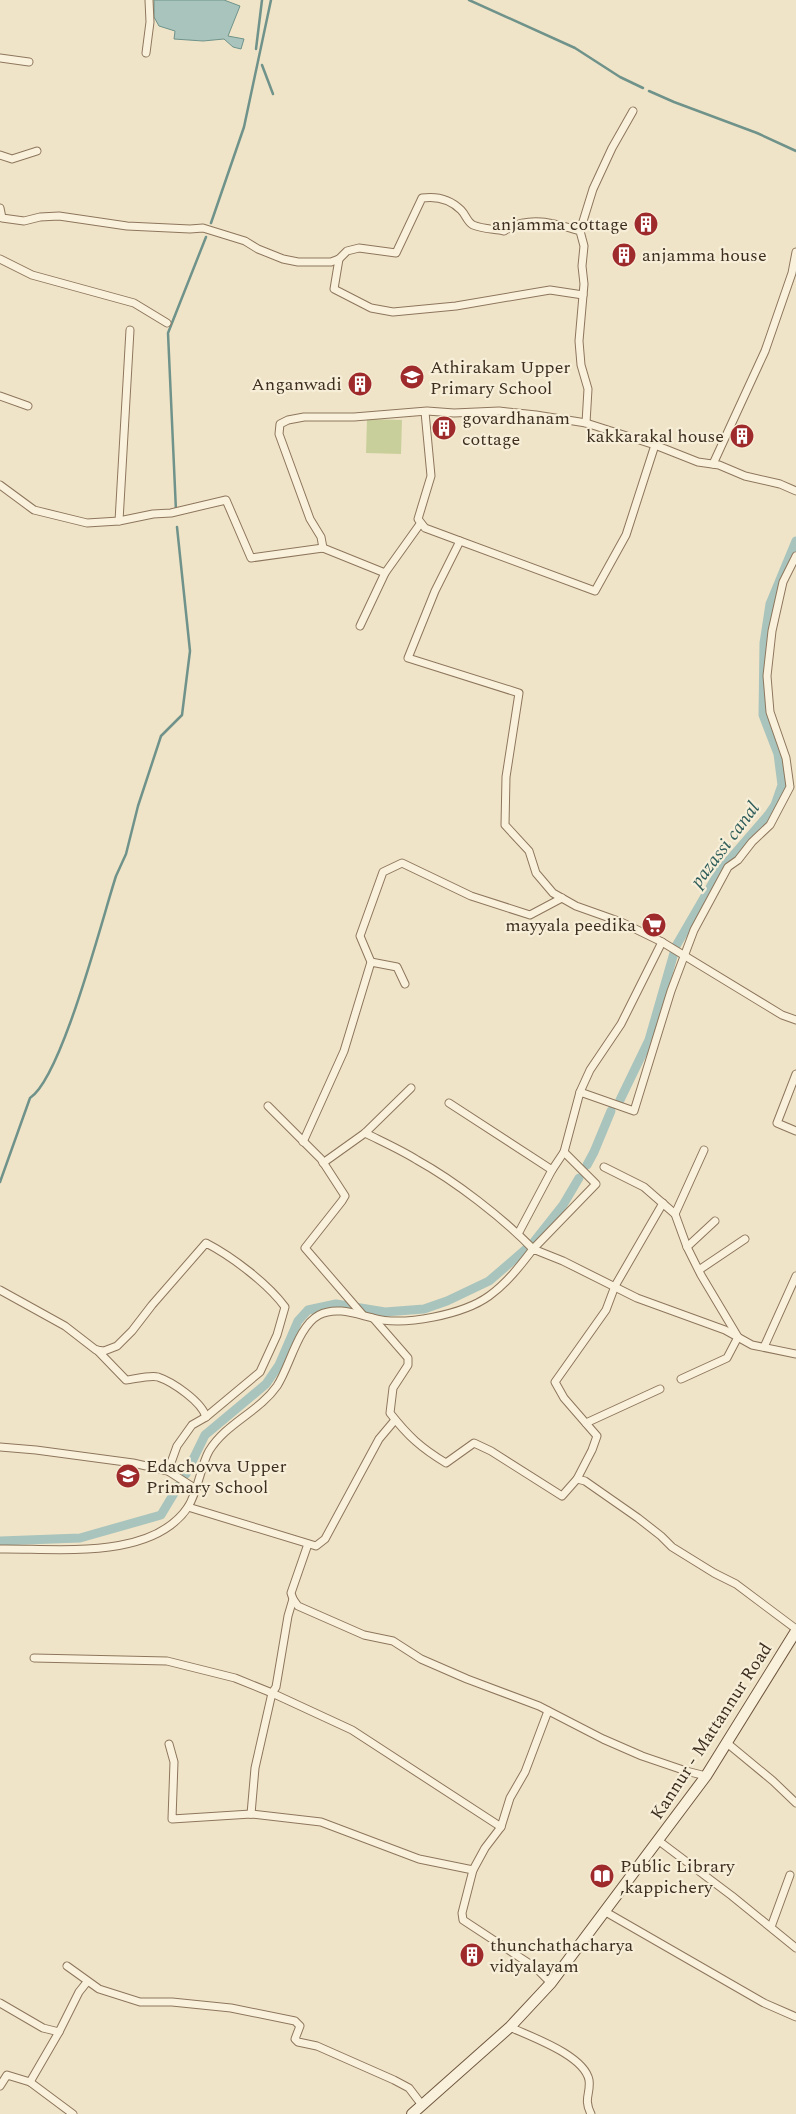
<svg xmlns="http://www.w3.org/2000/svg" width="796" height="2114" viewBox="0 0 796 2114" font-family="Spectral,serif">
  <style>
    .green { fill: #c9cf9b }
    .water { fill: #a9c4bc; stroke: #6f938a }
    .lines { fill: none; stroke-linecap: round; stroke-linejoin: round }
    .stream { stroke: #6f938a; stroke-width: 2.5 }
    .canal { stroke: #a9c4bc; stroke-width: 9 }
    .minor-casing { stroke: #8d765c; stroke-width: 9 }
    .secondary-casing { stroke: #6f573f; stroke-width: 12 }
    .minor { stroke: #faf1dc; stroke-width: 7 }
    .secondary { stroke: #faf1dc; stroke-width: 10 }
    .labels { text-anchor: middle; stroke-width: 4.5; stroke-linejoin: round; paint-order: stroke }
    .poi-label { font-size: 18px; fill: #3d2e20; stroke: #f7eed8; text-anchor: start }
    .street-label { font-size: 18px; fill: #3d2e20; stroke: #f7eed8 }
    .water-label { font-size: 19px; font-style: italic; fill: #2f5d5a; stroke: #f7eed8 }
  </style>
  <rect width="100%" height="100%" fill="#f0e4c8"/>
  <polygon class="green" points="367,419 402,420 401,454 366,453"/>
  <polygon class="water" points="154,0 224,0 240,6 228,36 244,39 241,49 233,47 224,39 203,41 174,39 175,31 159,26 154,17"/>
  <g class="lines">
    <g class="stream">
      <polyline points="469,0 575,48 620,77 643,88"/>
      <polyline points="256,49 262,0"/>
      <polyline points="262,65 273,94"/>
      <polyline points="649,91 674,102 757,133 796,151"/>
      <polyline points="211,223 244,127 271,0"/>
      <polyline points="176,511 168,333 206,237"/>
      <path d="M0 1182 30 1098C62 1077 102 919 116 876L126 854 138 806 161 736 182 715 190 651 177 527"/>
    </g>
    <g class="canal">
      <polyline points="620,1100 649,1040 676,946 719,872 769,814 775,805 782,785 778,754 763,715 764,643 770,604 796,541"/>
      <polyline points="587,1165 594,1152 611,1111"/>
      <polyline points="186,1474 205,1435 266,1384 279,1365 298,1321 308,1310 336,1304 385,1312 424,1309 447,1301 489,1281 533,1243 563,1205 579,1178"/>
      <polyline points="0,1541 80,1538 161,1515 179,1485"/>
    </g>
    <defs>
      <g id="minor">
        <polyline points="146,53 150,22 149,0"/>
        <polyline points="0,58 29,62"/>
        <polyline points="0,155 12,159 37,151"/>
        <path d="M0 208 2 218 24 221 40 217 59 216 127 226 190 229 203 228 245 241 258 249 283 259 298 262H331L339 259 347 251 359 248 396 253 422 198C436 196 450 199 461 210 466 215 467 222 473 225 482 229 495 229 504 231 528 215 554 223 580 231L584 246 582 266 584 284 579 341 581 365 588 389 586 423"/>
        <polyline points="580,231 593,189 612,148 633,111"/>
        <polyline points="0,259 32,275 134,303 167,323"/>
        <polyline points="339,259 334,289 371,308 393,312 456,306 550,290 583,295"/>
        <polyline points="0,396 28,406"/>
        <polyline points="425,412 431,476 418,519 425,528 460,541 435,591 408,658 519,693 506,777 505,825 529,851 536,873 553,893 576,906 621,922 662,942 782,1015 796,1020"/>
        <polyline points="713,464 765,351 792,273 796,252"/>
        <polyline points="0,485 34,510 87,523 119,521 153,514 171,513 226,500 251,558 323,548"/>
        <polyline points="119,521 130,330"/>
        <polyline points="460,541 595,591 626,535 655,445"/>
        <polyline points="323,548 321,537 310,519 279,434 280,424 288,420 304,417 354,417 427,411 454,413 499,411 536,415 586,423 655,445 698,462 719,465 745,476 780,484 796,491"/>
        <polyline points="323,548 385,573 360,626"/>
        <polyline points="385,573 420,524"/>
        <polyline points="371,962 360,936 383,872 402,863 471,896 530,915 562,898"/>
        <polyline points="796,1074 777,1123 796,1131"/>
        <polyline points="580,1092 590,1070 621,1024 662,942"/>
        <polyline points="449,1103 552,1170 564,1152"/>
        <polyline points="268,1106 321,1159 345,1196 342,1201 305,1248 362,1314"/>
        <path d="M365 1133C383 1142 401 1150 417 1160 455 1181 503 1218 533 1249L596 1184 564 1152 580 1092 634 1111 671 991 694 930 728 867 738 860 752 842 770 825 790 787 786 758 770 712 767 676 772 631 783 582 796 556"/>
        <polyline points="303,1142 344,1051 371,962 397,967 405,984"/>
        <polyline points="323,1163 365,1133 411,1088"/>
        <polyline points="604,1167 644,1187 675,1214 687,1247 701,1275 738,1337 727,1358 681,1379"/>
        <polyline points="675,1214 704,1150"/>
        <polyline points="518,1234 552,1170"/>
        <polyline points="687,1247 715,1221"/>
        <polyline points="699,1270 745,1239"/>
        <path d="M0 1290 65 1326 96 1350 104 1351 117 1346 132 1331 152 1305 206 1243C233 1257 268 1284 285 1307L277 1335 260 1372 206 1417 192 1425 177 1446 168 1471"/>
        <path d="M374 1319 408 1358V1365L393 1388 390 1413C408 1436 421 1448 446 1463L474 1443 491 1451 562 1496 577 1479 585 1481 638 1518 661 1536 672 1547 714 1573 736 1584 796 1629"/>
        <polyline points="764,1347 796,1276"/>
        <path d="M97 1350 126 1380C135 1379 150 1375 158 1377 173 1382 202 1402 206 1417"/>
        <polyline points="586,1423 660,1389"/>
        <polyline points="0,1447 36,1450 133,1463 168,1471 196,1489"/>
        <polyline points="577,1479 592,1450 597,1436 564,1398 555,1382 606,1310 615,1286 663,1203"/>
        <polyline points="188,1507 316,1546 325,1539 379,1439 395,1420"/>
        <polyline points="308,1544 291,1593 293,1599 298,1606 364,1635 393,1641 421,1659 467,1679 539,1706 603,1739 642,1756 686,1771 706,1776"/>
        <path d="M0 1549C56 1548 152 1561 188 1507 198 1491 201 1465 209 1451 226 1423 259 1412 277 1386 290 1366 298 1326 319 1315 336 1306 356 1314 373 1318 404 1327 464 1314 489 1296 507 1283 520 1266 533 1249L563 1261 637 1298 725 1330 752 1345 796 1354"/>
        <polyline points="34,1658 167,1661 235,1678 272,1693 276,1687 288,1616 293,1599"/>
        <polyline points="548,1711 525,1772 510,1798 501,1827 485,1848 473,1870 462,1913 463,1920 536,1968 551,1983"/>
        <polyline points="727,1743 773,1781 796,1803"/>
        <polyline points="169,1744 174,1762 172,1819 251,1814 321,1822 419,1859 473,1870"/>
        <polyline points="251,1814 255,1768 272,1693 352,1730 501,1827"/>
        <polyline points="659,1841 732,1896 796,1948"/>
        <polyline points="604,1911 764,2003 796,2017"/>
        <polyline points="771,1927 790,1875"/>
        <polyline points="67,1966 99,1989 140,2002 172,2002 231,2008 295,2021 300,2026 295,2039 298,2042 317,2046 394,2080 409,2088 422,2105"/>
        <polyline points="0,2003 43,2028 59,2032 79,1992 87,1982"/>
        <path d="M510 2027C531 2037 584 2055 589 2080 591 2094 583 2098 591 2114"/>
        <polyline points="30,2082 59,2032"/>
        <polyline points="0,2086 7,2075 30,2082 73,2114"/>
      </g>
      <polyline id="secondary" points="412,2114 510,2027 551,1983 706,1776 796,1631"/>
    </defs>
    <use href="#minor" class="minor-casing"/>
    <use href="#secondary" class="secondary-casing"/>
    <use href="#minor" class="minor"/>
    <use href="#secondary" class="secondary"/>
  </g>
  <defs>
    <symbol id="building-disc" viewBox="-11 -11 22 22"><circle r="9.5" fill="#9e2a2b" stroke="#f7eed8"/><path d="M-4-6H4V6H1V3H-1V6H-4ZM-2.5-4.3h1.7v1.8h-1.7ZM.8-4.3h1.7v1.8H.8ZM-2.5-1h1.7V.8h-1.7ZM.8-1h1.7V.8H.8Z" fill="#fff"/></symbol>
    <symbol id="school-disc" viewBox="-11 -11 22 22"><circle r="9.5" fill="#9e2a2b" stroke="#f7eed8"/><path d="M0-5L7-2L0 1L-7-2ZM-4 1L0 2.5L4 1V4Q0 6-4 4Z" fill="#fff"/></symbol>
    <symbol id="supermarket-disc" viewBox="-11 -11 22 22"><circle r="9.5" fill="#9e2a2b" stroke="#f7eed8"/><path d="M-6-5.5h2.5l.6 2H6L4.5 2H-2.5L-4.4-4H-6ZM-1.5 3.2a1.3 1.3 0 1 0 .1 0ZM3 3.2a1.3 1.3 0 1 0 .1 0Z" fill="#fff"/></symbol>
    <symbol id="library-disc" viewBox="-11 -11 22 22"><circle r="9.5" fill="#9e2a2b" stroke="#f7eed8"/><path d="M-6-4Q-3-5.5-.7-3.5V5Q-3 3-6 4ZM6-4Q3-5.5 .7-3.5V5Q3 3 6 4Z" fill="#fff"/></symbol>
  </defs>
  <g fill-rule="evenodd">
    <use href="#building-disc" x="632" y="210" width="28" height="28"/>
    <use href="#building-disc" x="610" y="241" width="28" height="28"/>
    <use href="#school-disc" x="398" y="363" width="28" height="28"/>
    <use href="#building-disc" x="346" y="370" width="28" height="28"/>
    <use href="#building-disc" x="430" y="414" width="28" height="28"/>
    <use href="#building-disc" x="728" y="422" width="28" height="28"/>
    <use href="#supermarket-disc" x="640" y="911" width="28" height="28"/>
    <use href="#school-disc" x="114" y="1462" width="28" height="28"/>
    <use href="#library-disc" x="588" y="1862" width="28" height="28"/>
    <use href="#building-disc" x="458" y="1941" width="28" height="28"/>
  </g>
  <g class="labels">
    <g class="poi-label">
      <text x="628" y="230" text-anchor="end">anjamma cottage</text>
      <text x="642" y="261">anjamma house</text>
      <text x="430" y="373">Athirakam Upper<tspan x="430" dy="21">Primary School</tspan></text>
      <text x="342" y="390" text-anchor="end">Anganwadi</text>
      <text x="462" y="424">govardhanam<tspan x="462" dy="21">cottage</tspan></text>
      <text x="724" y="442" text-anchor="end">kakkarakal house</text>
      <text x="636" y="931" text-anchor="end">mayyala peedika</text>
      <text x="146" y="1472">Edachovva Upper<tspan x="146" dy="21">Primary School</tspan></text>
      <text x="620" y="1872">Public Library<tspan x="620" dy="21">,kappichery</tspan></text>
      <text x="490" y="1951">thunchathacharya<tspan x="490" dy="21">vidyalayam</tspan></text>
    </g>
    <g class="street-label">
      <text transform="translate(711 1731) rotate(-57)" y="6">Kannur - Mattannur Road</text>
    </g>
    <g class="water-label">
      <text transform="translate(724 844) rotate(-53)" y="7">pazassi canal</text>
    </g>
  </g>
</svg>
